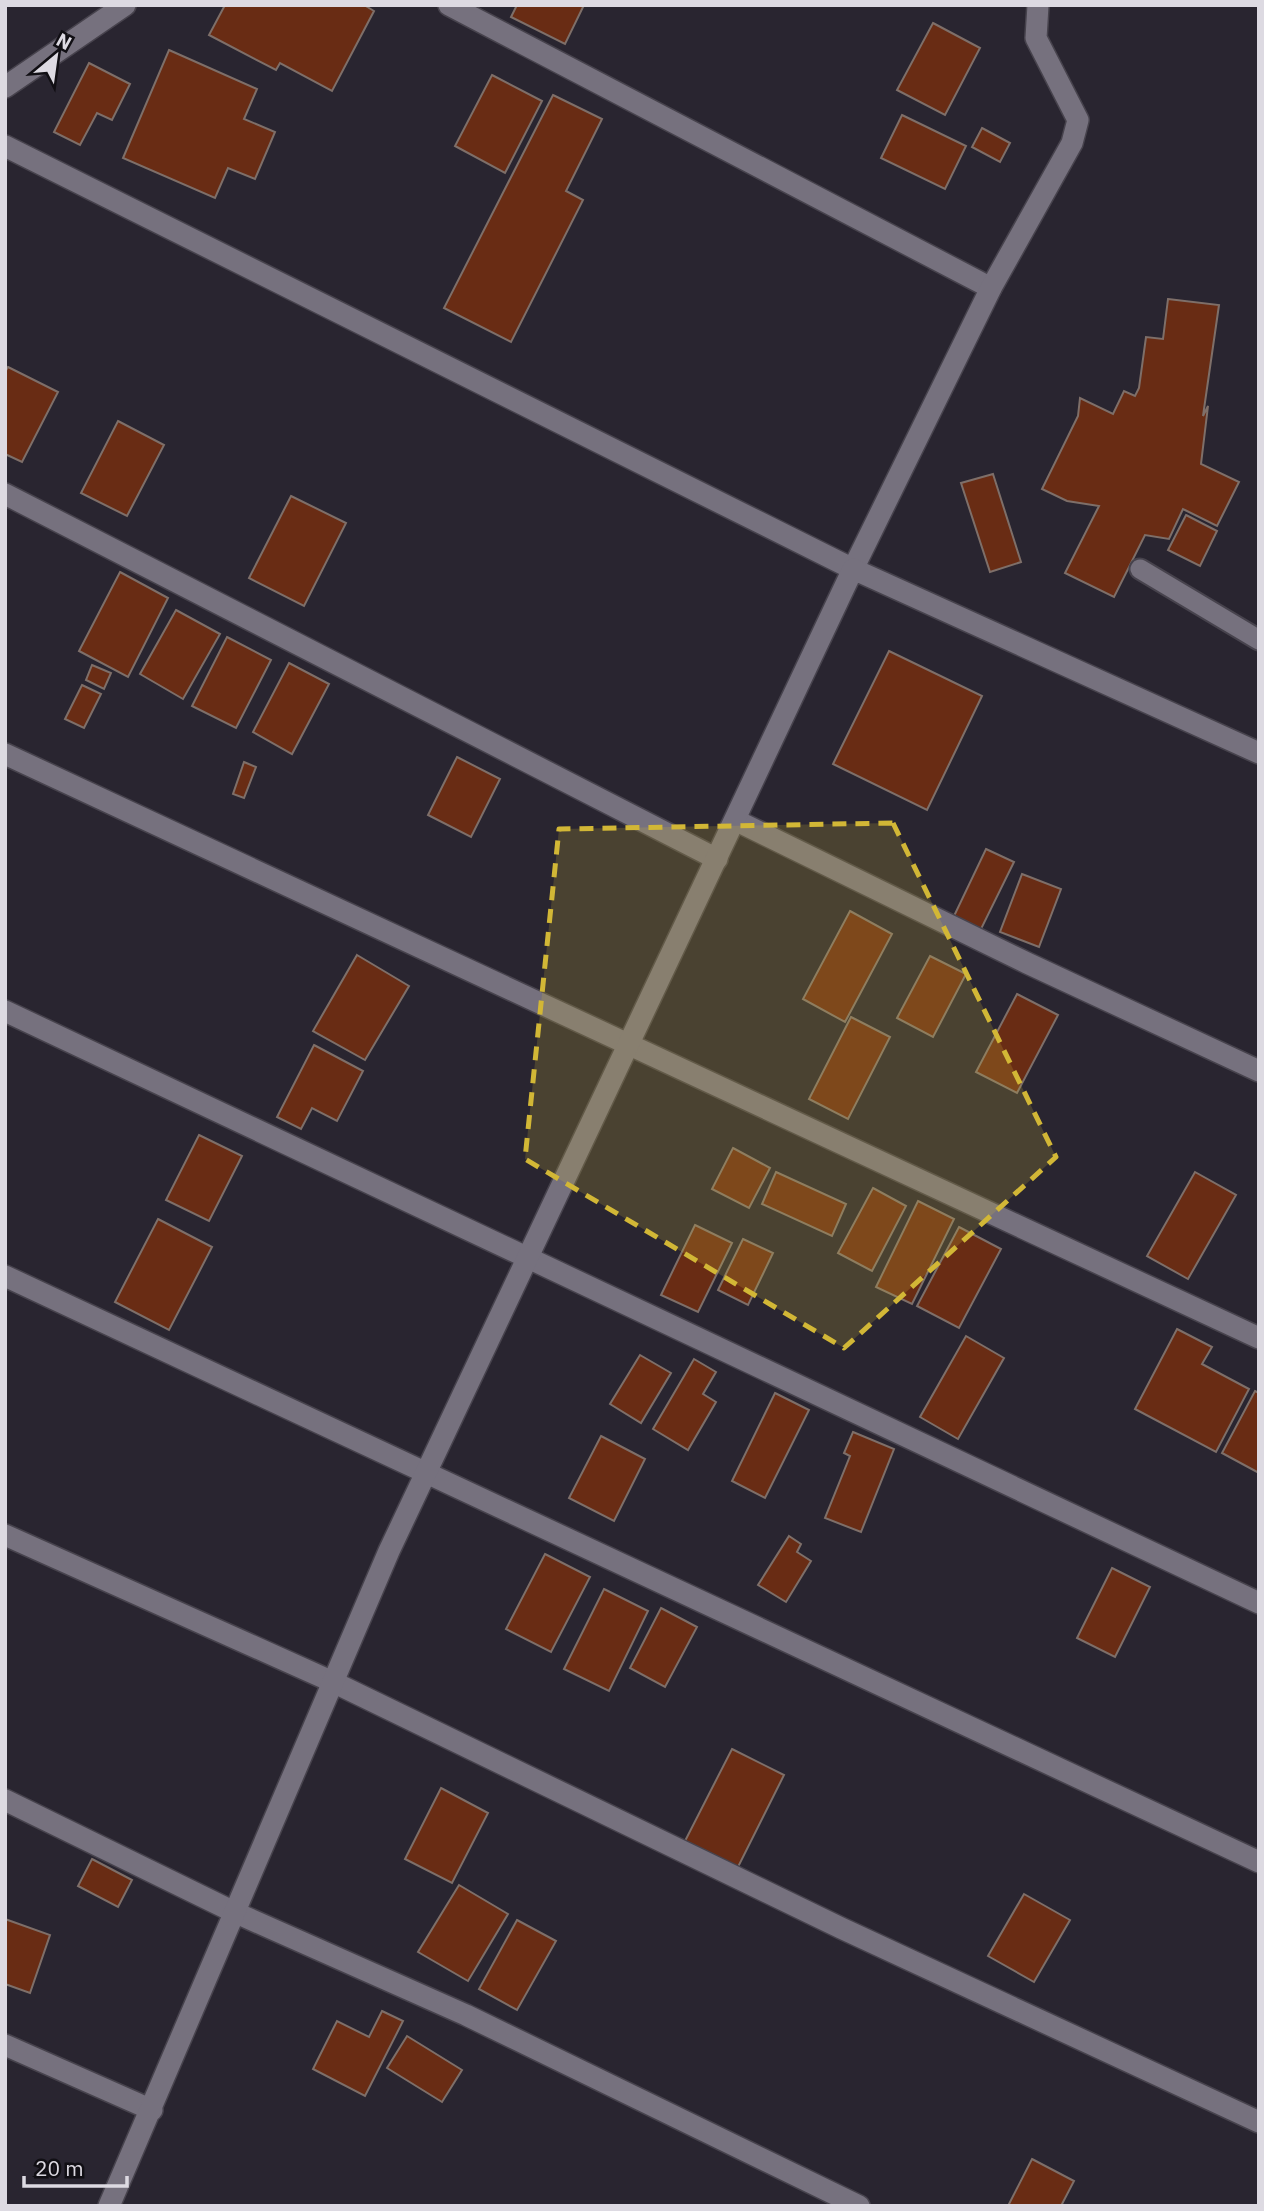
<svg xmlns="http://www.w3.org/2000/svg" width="1264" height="2211" viewBox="0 0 1264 2211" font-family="'IBM Plex Sans',sans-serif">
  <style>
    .building { fill: #692c14; stroke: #7e6f69; stroke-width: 2 }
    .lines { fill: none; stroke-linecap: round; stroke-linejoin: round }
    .lane-casing { stroke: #47434d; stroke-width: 23 }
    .street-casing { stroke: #47434d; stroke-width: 24 }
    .secondary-casing { stroke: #47434d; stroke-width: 24 }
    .lane { stroke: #76717e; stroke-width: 19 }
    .street { stroke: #76717e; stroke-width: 21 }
    .secondary { stroke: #76717e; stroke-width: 21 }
    .marked { fill: #d2b736; fill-opacity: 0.2; stroke: #d2b736; stroke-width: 5; stroke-dasharray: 14 9; stroke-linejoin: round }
  </style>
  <rect width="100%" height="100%" fill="#292530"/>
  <g class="building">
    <polygon points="225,5 364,5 374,11 332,91 280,63 276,70 209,35"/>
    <polygon points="517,5 584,5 565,44 511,17"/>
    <polygon points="933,23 980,48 945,115 897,90"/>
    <polygon points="169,50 257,89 244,119 275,132 255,179 228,168 215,198 123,158"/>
    <polygon points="89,63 130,84 112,120 97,113 80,145 54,132"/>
    <polygon points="492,75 542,101 505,173 455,146"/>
    <polygon points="553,95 602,119 566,191 583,200 511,342 444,308"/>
    <polygon points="902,115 966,146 945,189 881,158"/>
    <polygon points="982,128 1010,143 1000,162 972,147"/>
    <polygon points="1168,299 1219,305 1203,416 1208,406 1201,464 1239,482 1217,526 1183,509 1169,539 1145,535 1114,597 1065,573 1099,506 1067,501 1042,489 1078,416 1080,398 1113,414 1124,391 1135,396 1139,388 1146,337 1163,339"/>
    <polygon points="8,367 58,392 22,462 5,454 5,372"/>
    <polygon points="118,421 164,445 127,516 81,493"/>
    <polygon points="993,474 1021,562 990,572 961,483"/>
    <polygon points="291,496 346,523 304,606 249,578"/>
    <polygon points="1186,515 1217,531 1200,566 1168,550"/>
    <polygon points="120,572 168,598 128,677 79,651"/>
    <polygon points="176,610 220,634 183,699 140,674"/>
    <polygon points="227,637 271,660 236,728 192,706"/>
    <polygon points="889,651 982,696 927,810 833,764"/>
    <polygon points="289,663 329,684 292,754 253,732"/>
    <polygon points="92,665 111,673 104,689 86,680"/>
    <polygon points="82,685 101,694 84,728 65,719"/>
    <polygon points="457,757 500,779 471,837 428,815"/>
    <polygon points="244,762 256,767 244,798 233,794"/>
    <polygon points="986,849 1014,862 981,929 954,916"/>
    <polygon points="1022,874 1061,889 1039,947 1000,932"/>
    <polygon points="850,911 892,934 845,1022 803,999"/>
    <polygon points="357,955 409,986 365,1060 313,1031"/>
    <polygon points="930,956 966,974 933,1037 897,1018"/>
    <polygon points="1017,994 1058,1015 1017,1093 976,1072"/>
    <polygon points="851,1017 890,1037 848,1119 809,1099"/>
    <polygon points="314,1045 363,1071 337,1121 312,1108 301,1129 277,1117"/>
    <polygon points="199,1135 242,1156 209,1221 166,1200"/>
    <polygon points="733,1148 770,1168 749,1208 712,1189"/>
    <polygon points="776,1172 846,1204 832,1236 762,1204"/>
    <polygon points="1195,1172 1236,1195 1188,1279 1147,1256"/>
    <polygon points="873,1188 906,1206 872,1271 838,1253"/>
    <polygon points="918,1201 954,1219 912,1304 876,1287"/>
    <polygon points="158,1219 212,1247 169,1330 115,1302"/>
    <polygon points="695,1225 732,1243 698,1312 661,1295"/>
    <polygon points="959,1227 1001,1249 959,1328 917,1306"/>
    <polygon points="743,1239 773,1253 748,1305 718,1290"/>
    <polygon points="1177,1329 1212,1347 1202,1364 1249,1389 1216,1452 1135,1409"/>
    <polygon points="966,1336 1004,1358 958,1439 920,1417"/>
    <polygon points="640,1355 671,1373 641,1423 610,1404"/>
    <polygon points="694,1359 716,1372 703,1394 716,1402 688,1450 653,1429"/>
    <polygon points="1255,1391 1259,1393 1259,1473 1222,1453"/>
    <polygon points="775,1393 809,1410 765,1498 732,1481"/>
    <polygon points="853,1432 894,1449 861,1532 825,1518 850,1456 844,1453"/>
    <polygon points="601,1436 645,1459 614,1521 569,1498"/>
    <polygon points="789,1536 801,1544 797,1552 811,1561 786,1602 758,1585"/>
    <polygon points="545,1554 590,1577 551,1652 506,1629"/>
    <polygon points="1112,1568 1150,1587 1115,1657 1077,1638"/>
    <polygon points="604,1589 648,1611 609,1691 564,1669"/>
    <polygon points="661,1608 697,1627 665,1687 630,1668"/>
    <polygon points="732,1749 784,1775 738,1867 685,1841"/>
    <polygon points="441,1788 488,1813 452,1883 405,1859"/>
    <polygon points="92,1859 132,1880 118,1907 78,1886"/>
    <polygon points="459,1885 508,1914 468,1981 418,1952"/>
    <polygon points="1024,1894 1070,1920 1034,1982 988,1956"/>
    <polygon points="5,1919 50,1935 30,1993 5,1984"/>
    <polygon points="517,1920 556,1941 517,2010 479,1989"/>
    <polygon points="382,2011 403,2021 365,2096 313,2069 337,2021 369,2037"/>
    <polygon points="407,2036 462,2070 442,2102 387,2068"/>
    <polygon points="1032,2159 1074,2181 1061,2206 1008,2206"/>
  </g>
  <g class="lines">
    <defs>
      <polyline id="lane" points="1140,569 1259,640"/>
      <g id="street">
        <polyline points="449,5 991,288"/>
        <polyline points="5,87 125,5"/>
        <polyline points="5,146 853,569 991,288 1072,143 1078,120 1036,38 1038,5"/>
        <polyline points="5,494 717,859"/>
        <polyline points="5,754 1259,1338"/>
        <polyline points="735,820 1027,963 1259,1071"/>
        <polyline points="5,1011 1259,1603"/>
        <polyline points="5,1276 1259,1862"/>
        <polyline points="5,1535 333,1682 841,1928 1259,2122"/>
        <polyline points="5,1800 234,1912 466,2015 859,2206"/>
        <polyline points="5,2045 152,2110"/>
      </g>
      <polyline id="secondary" points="109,2206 389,1551 853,569 1259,753"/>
    </defs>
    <use href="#lane" class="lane-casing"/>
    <use href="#street" class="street-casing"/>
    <use href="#secondary" class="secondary-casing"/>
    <use href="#lane" class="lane"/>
    <use href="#street" class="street"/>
    <use href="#secondary" class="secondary"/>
  </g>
  <path class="marked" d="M893 823 1056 1157 844 1348 525 1159 559 829Z"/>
  <rect width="1264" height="2211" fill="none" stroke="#dddae2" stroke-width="14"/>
  <g transform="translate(56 56) rotate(29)" stroke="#110f14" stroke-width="5" paint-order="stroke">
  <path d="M0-5L12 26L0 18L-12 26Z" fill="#dddae2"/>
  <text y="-10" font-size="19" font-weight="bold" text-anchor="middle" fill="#dddae2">N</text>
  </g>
  <path d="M24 2176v10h103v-10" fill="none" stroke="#dddae2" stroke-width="3.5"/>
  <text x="35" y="2176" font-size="21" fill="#dddae2" stroke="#110f14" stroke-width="5" paint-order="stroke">20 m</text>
</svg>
